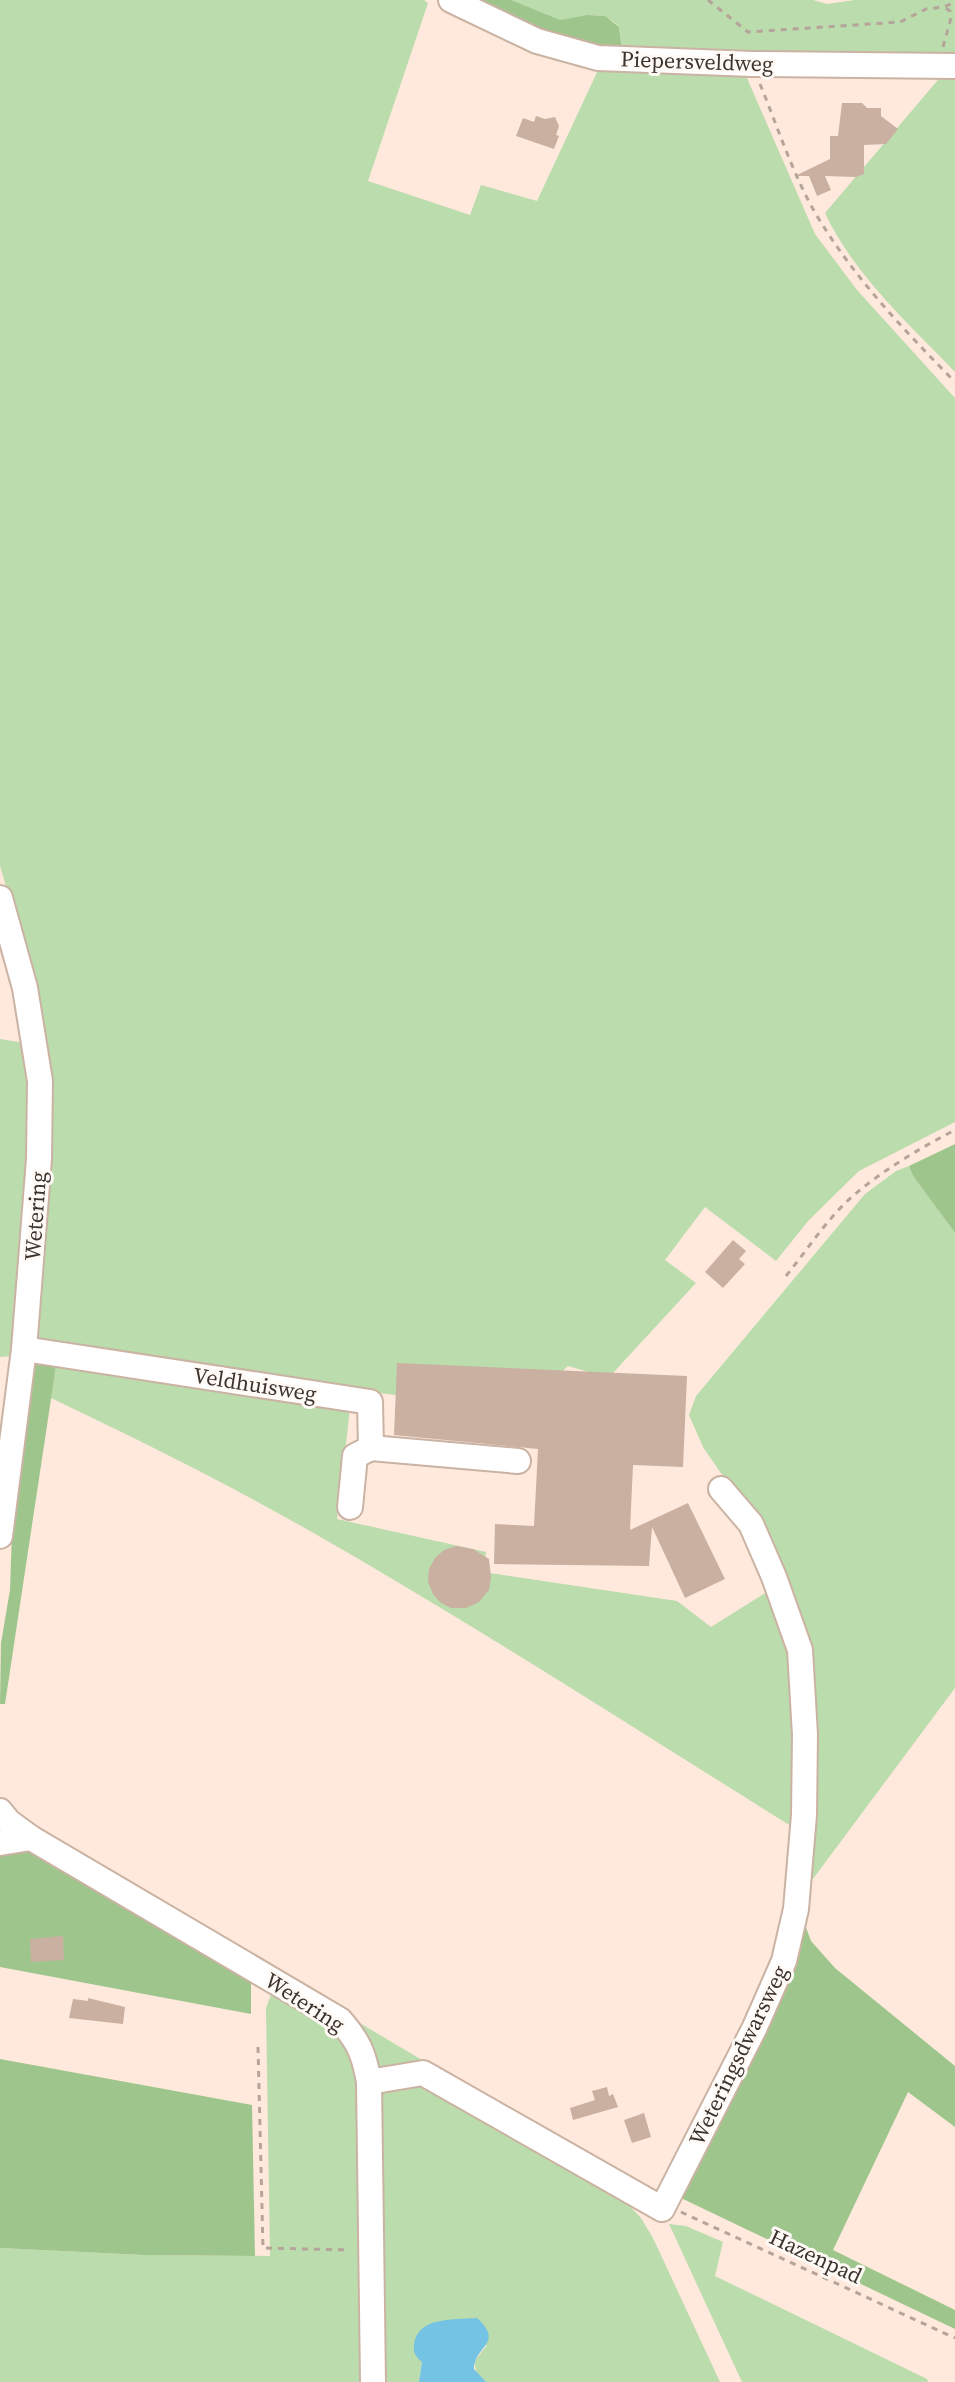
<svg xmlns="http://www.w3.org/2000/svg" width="955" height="2382" viewBox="0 0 955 2382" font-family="'Source Serif 4',serif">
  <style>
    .green { fill: #bbdcad }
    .forest { fill: #9ec68c }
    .water { fill: #74c2e4 }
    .building { fill: #c9b0a1 }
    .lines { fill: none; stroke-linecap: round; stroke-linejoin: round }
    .minor-casing { stroke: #cbb3a3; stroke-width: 28 }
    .path { stroke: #b5a49a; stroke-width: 3; stroke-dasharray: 6 6; stroke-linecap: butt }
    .minor { stroke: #fff; stroke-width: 24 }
    .labels { text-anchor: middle; stroke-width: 6; stroke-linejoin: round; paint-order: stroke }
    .street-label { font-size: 22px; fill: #3d332d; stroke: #fffaf6 }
  </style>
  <rect width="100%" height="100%" fill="#fee9dc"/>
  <g class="green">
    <polygon points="0,0 424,0 428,3 368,181 470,215 481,185 537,201 599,68 743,69 815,234 857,290 955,398 955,1122 859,1171 809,1220 776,1261 705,1207 665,1260 696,1283 612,1374 599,1375 568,1366 519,1410 281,1381 35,1341 47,1151 18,926 0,866"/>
    <path d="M511 0H813L827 4 855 0H955V57L679 49 622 50 619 27C597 5 584 21 559 20 543 19 525 6 511 0Z"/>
    <path d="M943 74 955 75V372C909 324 854 275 825 213Z"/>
    <polygon points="0,1039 25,1043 34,1121 15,1356 0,1357"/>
    <polygon points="909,1166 913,1176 955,1233 955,1688 804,1891 814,1759 764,1523 720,1472 703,1447 689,1415 696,1396 865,1194 896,1171"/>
    <path d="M56 1366 350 1409 337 1519 486 1552 483 1572 677 1601 711 1627 770 1590 796 1681 791 1826C632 1727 473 1624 310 1531 226 1483 139 1440 51 1398Z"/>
    <polygon points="273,1989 337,2028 361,2075 365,2382 0,2382 0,2248 143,2255 270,2256 266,2008"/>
    <polygon points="343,2013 427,2063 384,2070 374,2065"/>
    <polygon points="410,2079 616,2192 641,2218 653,2238 720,2382 486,2382 477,2375 474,2362 487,2345 422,2362 419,2382 380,2382 378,2096 386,2085"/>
    <polygon points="669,2224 686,2226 723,2242 715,2276 927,2379 928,2382 742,2382"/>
  </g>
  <g class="forest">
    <polygon points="461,0 511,0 560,20 588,15 605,16 619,27 622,50 581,48"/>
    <polygon points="955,1144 955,1233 913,1176 909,1166"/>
    <polygon points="33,1363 56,1366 5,1704 0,1704 1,1643 10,1590 12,1531"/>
    <polygon points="0,1843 25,1847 251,1976 251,2014 0,1967"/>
    <polygon points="801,1914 811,1941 835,1968 955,2066 955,2127 908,2092 833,2250 955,2310 955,2329 681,2198 785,1993"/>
    <polygon points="0,2059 252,2105 255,2256 143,2255 0,2248"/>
  </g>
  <path class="water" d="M477 2318C505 2344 474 2346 474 2369L486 2382H419L422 2362C416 2357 413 2353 414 2345 417 2316 455 2320 477 2318Z"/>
  <g class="building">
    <polygon points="842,103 862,103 867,108 881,108 881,116 898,129 886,144 864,145 864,174 856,177 825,176 831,190 817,196 809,176 795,176 830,159 830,136 838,136"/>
    <polygon points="536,116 545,119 555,117 559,126 556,135 559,136 554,149 516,136 523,118 534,122"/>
    <polygon points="733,1240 746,1251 739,1259 745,1264 723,1288 705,1272"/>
    <polygon points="397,1363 687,1376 683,1467 633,1465 630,1530 688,1503 725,1579 685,1598 652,1527 649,1566 494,1564 495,1524 534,1526 538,1449 394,1435"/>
    <polygon points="456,1546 473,1549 489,1559 491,1577 489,1590 479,1602 466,1608 451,1608 441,1603 433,1594 428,1582 429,1569 435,1558 444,1550"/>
    <polygon points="63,1936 64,1960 31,1962 30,1939"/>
    <polygon points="88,1998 125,2007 123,2024 69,2018 73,1999 88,2001"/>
    <polygon points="607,2087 609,2096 613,2094 618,2107 573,2120 570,2108 595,2100 592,2091"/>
    <polygon points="644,2113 651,2137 632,2143 624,2120"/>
  </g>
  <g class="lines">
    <defs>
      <g id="minor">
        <polyline points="451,0 537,41 598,58 752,64 955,66"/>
        <polyline points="0,898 25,988 40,1081 39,1159 24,1349 0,1536"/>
        <polyline points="24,1349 370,1402 371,1448 355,1456 350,1507"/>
        <polyline points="371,1448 518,1461"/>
        <path d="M0 1811 9 1822 31 1838 340 2020C359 2042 364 2054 369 2082L373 2382"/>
        <polyline points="0,1843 31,1838"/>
        <polyline points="369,2082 423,2073 662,2209 755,2027 784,1961 796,1909 804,1815 805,1735 800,1650 774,1577 751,1524 721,1489"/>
      </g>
    </defs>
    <use href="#minor" class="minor-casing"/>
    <g class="path">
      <polyline points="708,0 748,32 900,22 926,9 944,7 955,2"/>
      <polyline points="943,47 951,18 950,11 944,7"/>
      <path d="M760 84C779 130 795 182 822 224 859 283 906 332 955 382"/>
      <path d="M786 1276C808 1249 828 1217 855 1194 885 1169 920 1148 955 1130"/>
      <polyline points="258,2047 263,2248 350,2250"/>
      <polyline points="681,2212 955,2338"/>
    </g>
    <use href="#minor" class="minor"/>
  </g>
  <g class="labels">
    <g class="street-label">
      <text transform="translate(697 61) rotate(2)" y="8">Piepersveldweg</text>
      <text transform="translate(35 1216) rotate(-86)" y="8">Wetering</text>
      <text transform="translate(255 1384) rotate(9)" y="8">Veldhuisweg</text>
      <text transform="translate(305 2002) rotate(33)" y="8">Wetering</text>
      <text transform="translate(738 2055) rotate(-64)" y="8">Weteringsdwarsweg</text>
      <text transform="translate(816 2256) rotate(25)" y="8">Hazenpad</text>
    </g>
  </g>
</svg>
